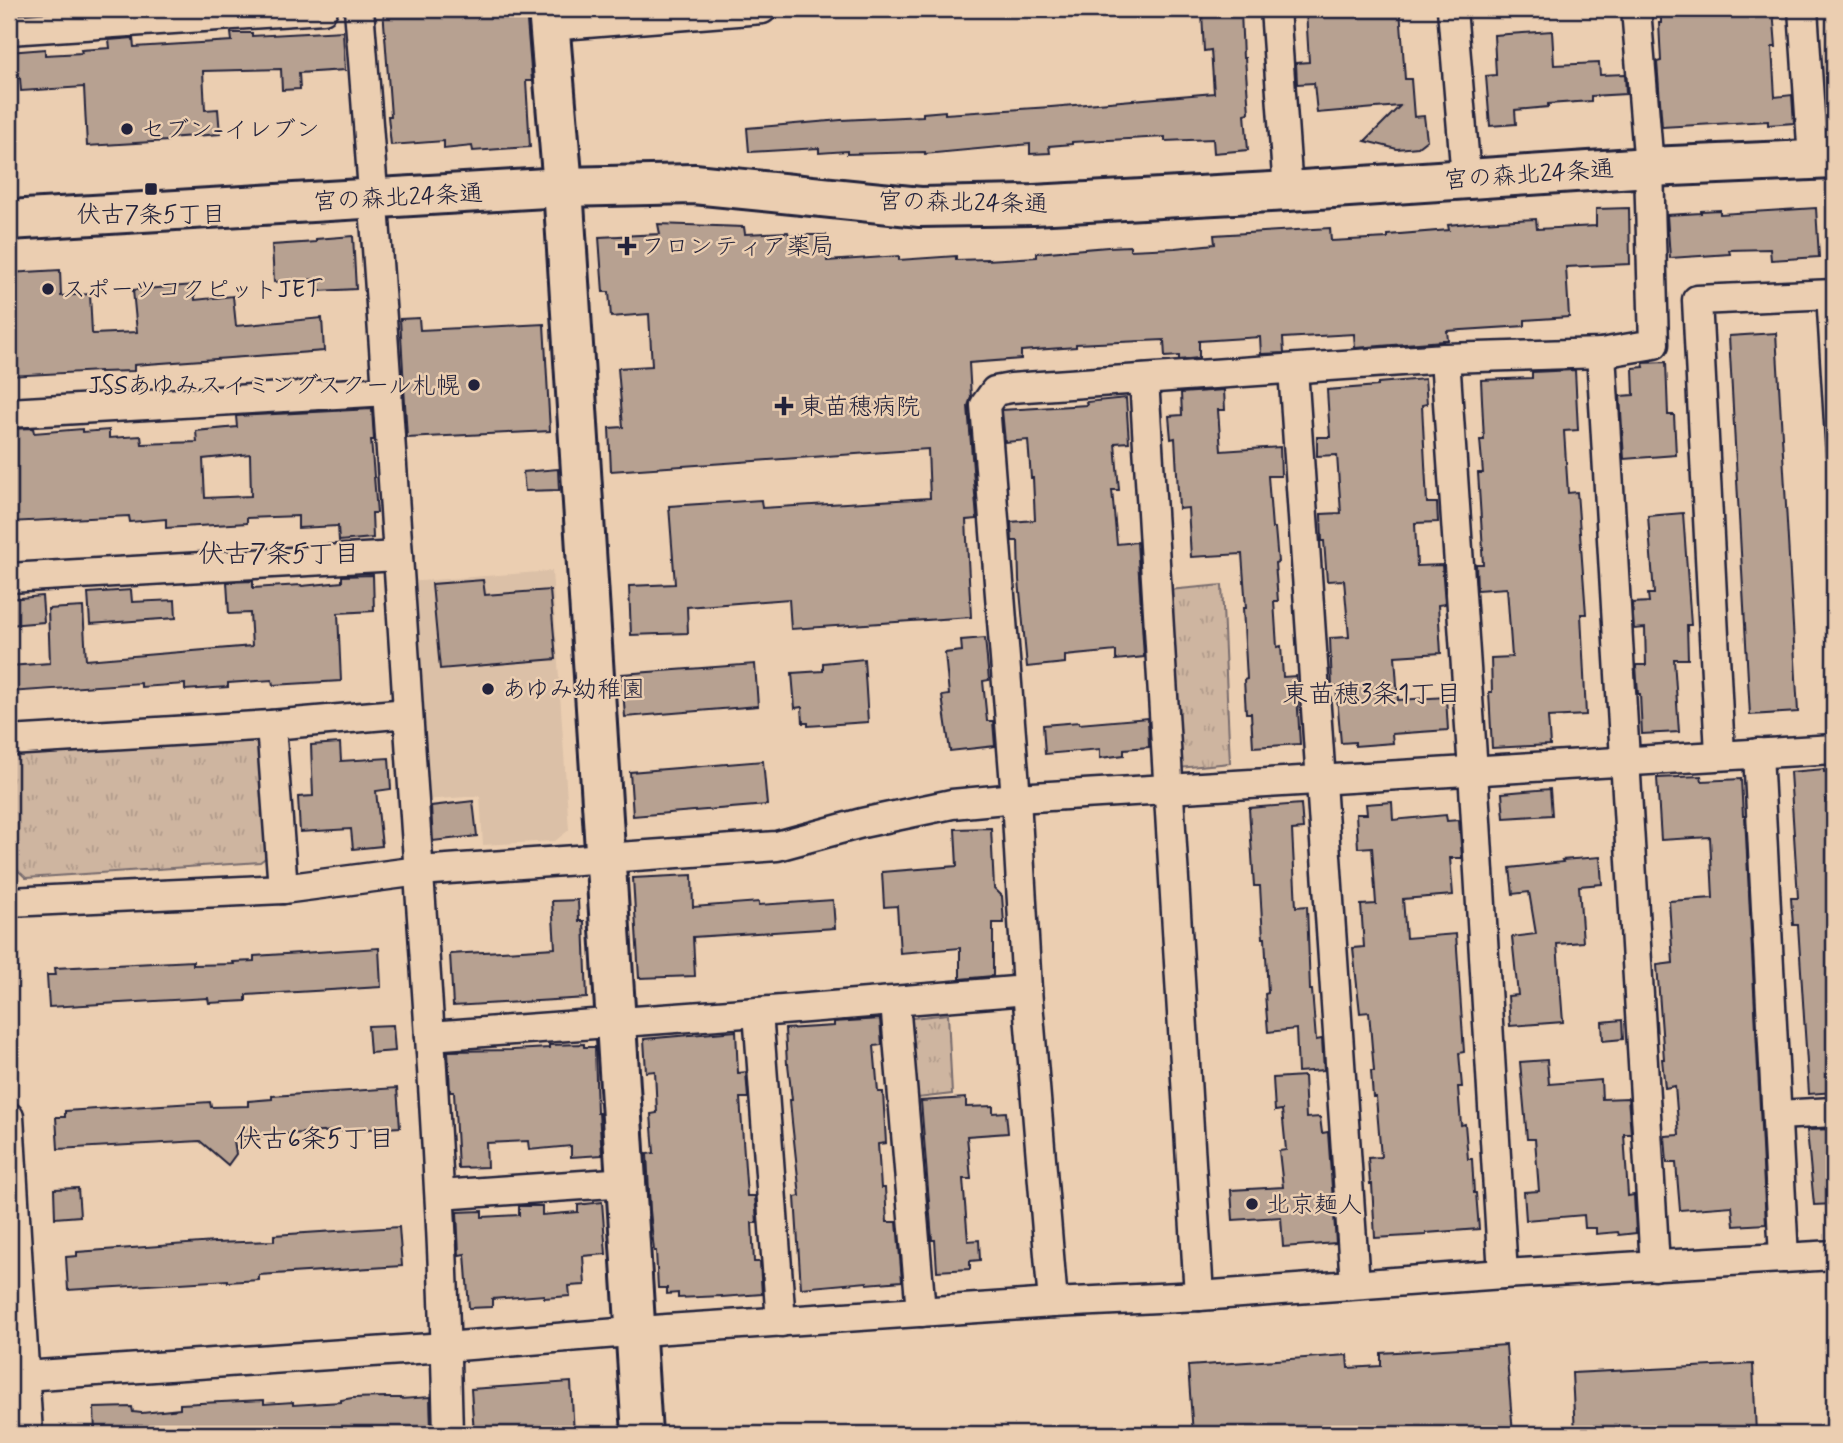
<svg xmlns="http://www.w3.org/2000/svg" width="1843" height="1443" viewBox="0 0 1843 1443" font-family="Mynerve,'Klee One',sans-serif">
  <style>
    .built { fill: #dbc0a7 }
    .park { fill: url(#park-tufts); stroke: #786c6e; stroke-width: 2 }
    .building { fill: #b7a191; stroke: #22223b; stroke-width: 2; fill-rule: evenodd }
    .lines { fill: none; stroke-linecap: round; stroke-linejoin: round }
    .lane-casing { stroke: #22223b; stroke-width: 19 }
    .street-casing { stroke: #22223b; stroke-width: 33 }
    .secondary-casing { stroke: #22223b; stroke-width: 44 }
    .lane { stroke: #ebceb1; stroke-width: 14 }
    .street { stroke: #ebceb1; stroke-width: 28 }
    .secondary { stroke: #ebceb1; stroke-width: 38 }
    .poi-dot { fill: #22223b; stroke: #ebceb1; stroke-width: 2.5 }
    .labels { text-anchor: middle; stroke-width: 5; stroke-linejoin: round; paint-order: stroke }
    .poi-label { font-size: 24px; fill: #22223b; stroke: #ebceb1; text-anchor: start }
    .street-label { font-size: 24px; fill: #22223b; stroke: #ebceb1 }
    .neighbourhood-label { font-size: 26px; fill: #22223b; stroke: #ebceb1 }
  </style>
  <defs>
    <pattern id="park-tufts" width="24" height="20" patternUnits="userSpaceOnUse" patternTransform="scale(1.75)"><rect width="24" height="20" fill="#ceb5a0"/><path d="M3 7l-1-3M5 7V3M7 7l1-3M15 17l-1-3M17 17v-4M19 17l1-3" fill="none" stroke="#b19b8b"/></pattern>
  </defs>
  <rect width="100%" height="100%" fill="#ebceb1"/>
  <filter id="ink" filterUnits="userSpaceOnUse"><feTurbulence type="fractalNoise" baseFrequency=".0143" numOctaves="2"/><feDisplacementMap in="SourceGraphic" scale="14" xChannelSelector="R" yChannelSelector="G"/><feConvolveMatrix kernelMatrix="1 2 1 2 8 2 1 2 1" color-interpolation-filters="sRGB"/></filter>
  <g filter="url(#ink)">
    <g class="built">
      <polygon points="9,9 157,9 9,19"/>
      <polygon points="552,571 569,830 555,841 483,845 480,796 425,800 407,582"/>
    </g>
    <g class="park">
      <polygon points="1222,585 1230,763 1179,768 1169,590"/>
      <polygon points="253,739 262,744 271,854 260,862 26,878 13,866 9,793 9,759 16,753"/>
      <polygon points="948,1014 952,1094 909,1099 904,1019"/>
    </g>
    <g class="building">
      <polygon points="383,9 526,9 532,81 526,81 530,147 473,151 472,146 444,149 444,141 391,145 388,116 391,116"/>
      <polygon points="1342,9 1400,9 1405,79 1411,79 1414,117 1424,116 1427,140 1418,147 1397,149 1365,141 1400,106 1317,113 1314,83 1297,84 1296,63 1309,62 1306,11"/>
      <polygon points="1661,9 1773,9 1776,47 1772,47 1775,97 1792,95 1794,123 1768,125 1768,121 1662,127 1657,62 1661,61 1659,23 1661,23"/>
      <polygon points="1241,11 1243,58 1245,58 1249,113 1245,114 1248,150 1214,153 1213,139 1165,141 1165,137 1072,142 1072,144 1049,146 1050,153 1030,154 1030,144 925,154 925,152 847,154 847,151 819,153 819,148 749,152 747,128 841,120 923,116 923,113 945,111 945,114 1051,107 1214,93 1211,50 1204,51 1202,13"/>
      <polygon points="343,31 345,70 299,73 300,89 282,90 281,69 203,71 205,110 218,109 220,134 168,138 168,141 87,146 84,87 21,91 20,78 9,79 9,52 45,49 45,55 82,53 81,50 110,48 109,40 133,38 134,47 232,41 231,33 252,33 252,36"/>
      <polygon points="1552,31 1554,65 1599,63 1600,75 1625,74 1626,94 1591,96 1591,101 1548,104 1548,107 1515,110 1516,124 1490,126 1486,76 1496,75 1494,35"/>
      <polygon points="1629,208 1630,264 1566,267 1569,317 1525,320 1525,326 1447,331 1448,340 1443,340 1443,341 1355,348 1354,334 1283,338 1284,353 1261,354 1260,337 1199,341 1199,358 1179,360 1179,356 1165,357 1164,340 1076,344 1076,347 1021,351 1021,359 969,363 971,397 968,406 977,519 966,520 971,617 791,629 789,599 687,607 688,633 631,635 629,586 675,584 669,506 761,500 762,508 930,498 928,449 611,471 609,428 623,427 618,368 652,366 649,314 611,317 609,292 603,292 599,237 660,234 658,224 744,227 745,234 788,232 789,235 826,235 827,261 899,256 899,260 956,256 956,260 987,259 987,260 1037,257 1037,253 1108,247 1130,246 1130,250 1175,248 1215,244 1214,235 1330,228 1331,241 1388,238 1388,235 1449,230 1448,225 1479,222 1536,219 1537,229 1596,226 1596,209"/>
      <polygon points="1816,208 1819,257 1771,260 1770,249 1729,250 1730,254 1670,258 1667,215 1701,213 1701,211 1720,210 1720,214"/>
      <polygon points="353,236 356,289 319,291 319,279 274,282 272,245 316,242 316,239"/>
      <polygon points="60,270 61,296 90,294 92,333 93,334 137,332 133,290 194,285 195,300 233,296 236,326 322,318 324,351 134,365 134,371 100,372 100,371 9,376 9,273"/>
      <polygon points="419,318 420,330 544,324 550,431 407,438 400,319"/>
      <polygon points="1776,333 1798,712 1750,715 1729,336"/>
      <polygon points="1666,362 1668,415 1674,415 1676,455 1624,459 1620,396 1634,395 1633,368 1644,367 1643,363"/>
      <polygon points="1575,370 1578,430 1564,431 1568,493 1577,492 1586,614 1581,614 1586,715 1548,717 1550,745 1492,748 1489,692 1492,692 1491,658 1512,657 1507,588 1477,590 1476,564 1483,564 1482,550 1483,550 1478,473 1483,473 1480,440 1484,440 1481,380 1532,378 1532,372"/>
      <polygon points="1425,379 1427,404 1422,405 1427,503 1437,503 1438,522 1415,523 1417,566 1442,565 1445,604 1438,605 1441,653 1395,656 1398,700 1446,697 1448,730 1392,734 1393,743 1355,746 1355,742 1341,743 1336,687 1332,687 1330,638 1349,637 1344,580 1327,581 1324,541 1322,541 1321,514 1341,513 1337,455 1317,456 1317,437 1330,437 1327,390 1378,386 1378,383"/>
      <polygon points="1224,390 1225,410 1218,410 1221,451 1280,447 1281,476 1268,476 1272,528 1275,528 1278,562 1275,563 1278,601 1274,601 1277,647 1281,646 1283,677 1296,676 1300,744 1253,747 1251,713 1246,713 1244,680 1247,679 1243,608 1246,608 1242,554 1191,557 1188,508 1179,509 1175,438 1171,439 1169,416 1182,415 1181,393"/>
      <polygon points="1126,398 1129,442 1115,443 1119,490 1112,490 1117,544 1137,542 1144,657 1116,660 1116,651 1065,656 1065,663 1027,667 1019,580 1018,541 1012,541 1011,522 1035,520 1033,478 1031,478 1028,440 1005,442 1002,410 1087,405 1086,402"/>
      <path d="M372 409 374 440H371L377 513H372L373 538 339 541 338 526 298 528V516L247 518V523L166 528V519L130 522 129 516 9 522V429L33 428 34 433 82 429V432L109 430V438L141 436 142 444 197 442 196 431 237 427 236 416ZM250 454 251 496 205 498 203 459Z"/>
      <polygon points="558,469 559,490 525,491 523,472"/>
      <polygon points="1683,513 1691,625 1687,625 1688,659 1674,659 1679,732 1642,734 1640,694 1638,694 1636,665 1646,665 1645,628 1634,629 1632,603 1649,602 1648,594 1654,594 1648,516"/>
      <polygon points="373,575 374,611 338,613 341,681 273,685 272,680 228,683 228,687 185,690 185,684 141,687 141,683 9,692 9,666 50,663 48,609 83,607 86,660 252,646 250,613 229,614 227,582 253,581 253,588 301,585 302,586 342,582 342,576"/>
      <polygon points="483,580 485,595 550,590 556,659 440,669 432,584"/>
      <polygon points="131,590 132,602 175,600 176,618 90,624 88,593"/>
      <polygon points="42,596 44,622 9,625 9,599"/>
      <polygon points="985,638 989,680 983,681 987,721 993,721 995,746 950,751 942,696 949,695 945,653 962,651 961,640"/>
      <polygon points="864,659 868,722 808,726 808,723 803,723 802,707 795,708 792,673 823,671 823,663"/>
      <polygon points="755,664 758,706 625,717 622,674"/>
      <polygon points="1148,718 1149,747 1124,749 1124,755 1100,758 1100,749 1045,754 1043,725 1079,722 1079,724"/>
      <polygon points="340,743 341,761 389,758 391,789 376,791 382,846 353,849 351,829 300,832 298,797 313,796 311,745"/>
      <polygon points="763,761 767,805 633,816 630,772"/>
      <polygon points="1824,769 1824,772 1834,771 1834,798 1827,799 1830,854 1833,854 1834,878 1834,1092 1809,1094 1798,925 1793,925 1791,898 1798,898 1790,772"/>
      <polygon points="1701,776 1702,781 1741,779 1743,816 1745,816 1766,1224 1734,1226 1732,1206 1680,1210 1676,1163 1667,1163 1665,1136 1679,1135 1675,1086 1665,1088 1662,1059 1664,1059 1657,965 1673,963 1669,901 1713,898 1710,837 1661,840 1657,778"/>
      <polygon points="1550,789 1552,815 1504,818 1502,793"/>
      <polygon points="473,801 477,836 433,841 431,806"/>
      <polygon points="1392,802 1393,820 1446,815 1447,821 1459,820 1462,858 1450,858 1453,895 1403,899 1406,938 1456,934 1464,1052 1459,1053 1462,1087 1458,1087 1461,1125 1465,1124 1468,1159 1472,1159 1474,1193 1476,1193 1479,1229 1426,1233 1426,1235 1375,1238 1372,1184 1370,1184 1368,1158 1381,1157 1376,1097 1373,1097 1371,1071 1374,1071 1369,1012 1360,1013 1353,948 1364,947 1361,905 1376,904 1372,847 1358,848 1356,814 1367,814 1366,804"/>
      <polygon points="1301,804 1303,829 1292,830 1296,907 1307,906 1310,990 1312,990 1316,1040 1322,1039 1324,1070 1298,1072 1296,1029 1268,1032 1265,994 1268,993 1265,938 1263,938 1260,886 1254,886 1249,808"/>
      <polygon points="991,828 994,888 1002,896 1004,923 993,923 993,976 960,979 960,948 900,953 897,906 884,907 882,872 957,866 955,829"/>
      <polygon points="1600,857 1602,884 1579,886 1583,942 1557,944 1563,1022 1510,1026 1508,996 1518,995 1512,937 1536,934 1529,892 1513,894 1510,868 1563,862 1562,860"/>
      <polygon points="692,875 693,907 759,902 759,905 833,900 835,928 693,937 695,976 639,978 633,878"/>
      <polygon points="578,900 579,921 584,921 587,998 453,1006 450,954 555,948 552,901"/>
      <polygon points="379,948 381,987 246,995 246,1001 209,1003 208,998 49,1007 47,975 56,975 55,968 193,961 193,965 234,964 233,962 254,961 254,956"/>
      <polygon points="880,1019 882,1045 874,1046 878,1092 883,1092 886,1143 878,1144 881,1188 885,1188 887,1222 897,1222 902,1281 867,1284 867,1282 801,1288 795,1197 800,1196 792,1122 790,1100 792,1100 788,1064 787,1064 785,1029 834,1026 834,1022"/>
      <polygon points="1622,1020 1623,1039 1603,1041 1602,1022"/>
      <polygon points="393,1025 395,1051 370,1053 368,1026"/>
      <polygon points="736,1031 738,1073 746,1072 748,1098 740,1098 747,1196 755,1196 757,1223 752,1223 754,1262 760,1262 762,1294 722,1297 722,1296 678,1298 678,1293 667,1294 667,1288 658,1288 656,1251 654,1251 650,1210 647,1154 654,1153 651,1114 657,1113 655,1071 646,1072 644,1039"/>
      <polygon points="584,1044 584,1047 595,1047 597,1113 599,1113 602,1155 571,1157 571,1146 529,1150 528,1141 486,1143 487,1167 458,1168 454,1092 450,1092 448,1051 513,1050 549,1048 549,1045"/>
      <polygon points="1547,1060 1549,1084 1601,1080 1602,1099 1628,1098 1631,1134 1624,1134 1628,1196 1634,1195 1636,1233 1619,1235 1618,1232 1596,1234 1596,1228 1585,1228 1584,1215 1526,1220 1524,1192 1539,1191 1535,1139 1527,1139 1520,1062"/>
      <polygon points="1304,1076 1306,1118 1320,1117 1322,1133 1328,1132 1336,1243 1283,1247 1281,1217 1233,1220 1231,1190 1283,1187 1279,1151 1286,1150 1282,1110 1275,1111 1273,1078"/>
      <polygon points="397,1088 400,1127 259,1136 259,1139 234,1140 236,1154 228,1165 200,1141 58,1149 56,1117 65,1117 65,1111 210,1102 211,1107 248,1106 248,1101 272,1099 272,1096"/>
      <polygon points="966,1098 966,1107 993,1106 993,1113 1006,1112 1008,1133 967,1136 971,1179 963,1179 968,1241 979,1240 980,1260 970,1261 970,1269 937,1271 935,1240 932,1240 921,1101"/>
      <polygon points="1834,1129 1834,1204 1814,1205 1807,1130"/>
      <polygon points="78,1188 80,1216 55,1218 54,1189"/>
      <polygon points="602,1202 606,1254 583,1256 585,1285 569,1286 570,1296 544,1298 544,1295 492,1299 492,1307 469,1308 465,1254 459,1255 457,1212 482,1211 482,1217 519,1215 519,1206 542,1206 542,1215 578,1212 578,1205"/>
      <polygon points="399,1227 402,1266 259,1275 259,1280 228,1282 228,1280 68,1290 66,1257 77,1256 77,1252 214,1242 214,1243 274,1241 274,1235"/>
      <polygon points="1506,1345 1513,1434 1193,1434 1188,1366 1347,1355 1348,1368 1381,1366 1381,1353"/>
      <polygon points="1753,1364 1756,1434 1575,1434 1572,1373"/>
      <polygon points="571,1382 574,1434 474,1434 471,1389"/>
      <polygon points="385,1397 385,1398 401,1398 401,1399 430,1397 431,1429 341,1434 95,1434 94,1408 132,1407 133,1412 142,1413 180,1409 180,1404 264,1400 264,1404 293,1402 293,1405 341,1402 341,1400 352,1398"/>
    </g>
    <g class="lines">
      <defs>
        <polyline id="lane" points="1824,294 1834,455"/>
        <g id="street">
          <path d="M359 9C378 242 393 476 408 710 418 870 431 1030 439 1190 444 1272 446 1353 448 1434"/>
          <polyline points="1275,9 1288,191"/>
          <polyline points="1452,9 1466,178"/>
          <polyline points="1803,9 1813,160"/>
          <polyline points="549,26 762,9"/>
          <polyline points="9,30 323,9"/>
          <polyline points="1601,353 1655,1266"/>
          <polyline points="1445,358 1473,771 1503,1274"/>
          <polyline points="1293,369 1355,1284"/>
          <polyline points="1144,379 1199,1296"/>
          <polyline points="9,413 388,391"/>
          <polyline points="9,578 398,556"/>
          <polyline points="271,725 283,889"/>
          <polyline points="9,741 271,725 408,713"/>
          <polyline points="1758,753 1784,1258"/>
          <polyline points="1720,754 1697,300 1834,294"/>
          <polyline points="9,902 283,889 419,871 777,846 862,823 952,804 1016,798 1834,749"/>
          <polyline points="895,1002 921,1312"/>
          <polyline points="758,1012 781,1322"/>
          <polyline points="430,1036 758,1012 1027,990"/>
          <polyline points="1777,1115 1834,1112"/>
          <polyline points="9,1117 28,1434"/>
          <polyline points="440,1195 627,1182"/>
          <polyline points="1053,1303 1027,990 1016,798 985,405 995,391 1011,388 1445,358 1601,353 1654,344 1649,167 1636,9"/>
          <polyline points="9,1377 445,1347 667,1329 1053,1303 1199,1296 1503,1274 1834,1255"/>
        </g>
        <g id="secondary">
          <polyline points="548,9 563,187 642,1434"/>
          <polyline points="9,220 563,187 694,184 920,207 1033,205 1288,191 1649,167 1834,159"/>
        </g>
      </defs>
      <use href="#lane" class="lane-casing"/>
      <use href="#street" class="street-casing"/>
      <use href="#secondary" class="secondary-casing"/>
      <use href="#lane" class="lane"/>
      <use href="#street" class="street"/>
      <use href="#secondary" class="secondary"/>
    </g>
  </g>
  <g class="poi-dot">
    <circle cx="127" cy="129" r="7"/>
    <rect x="144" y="182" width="14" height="14" rx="3.5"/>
    <path d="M623.5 235.5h7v7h7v7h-7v7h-7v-7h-7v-7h7z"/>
    <circle cx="48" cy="289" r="7"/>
    <circle cx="474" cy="385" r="7"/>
    <path d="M780.5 395.5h7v7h7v7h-7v7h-7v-7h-7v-7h7z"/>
    <circle cx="488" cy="689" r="7"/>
    <circle cx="1252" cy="1204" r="7"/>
  </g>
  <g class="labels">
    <g class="poi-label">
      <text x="141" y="137">セブン-イレブン</text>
      <text x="151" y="222" text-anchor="middle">伏古7条5丁目</text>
      <text x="641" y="254">フロンティア薬局</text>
      <text x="62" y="297">スポーツコクピットJET</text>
      <text x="460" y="393" text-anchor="end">JSSあゆみスイミングスクール札幌</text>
      <text x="800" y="414">東苗穂病院</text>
      <text x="502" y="697">あゆみ幼稚園</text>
      <text x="1266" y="1212">北京麺人</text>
    </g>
    <g class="street-label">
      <text transform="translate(1529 174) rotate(-4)" y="8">宮の森北24条通</text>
      <text transform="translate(398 197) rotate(-3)" y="8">宮の森北24条通</text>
      <text transform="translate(963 202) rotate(1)" y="8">宮の森北24条通</text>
    </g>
    <g class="neighbourhood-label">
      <text x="279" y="562">伏古7条5丁目</text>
      <text x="1372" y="702">東苗穂3条1丁目</text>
      <text x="315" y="1147">伏古6条5丁目</text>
    </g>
  </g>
  <rect width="1843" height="1443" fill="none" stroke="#ebceb1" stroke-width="35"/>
  <rect x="18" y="18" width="1808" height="1408" fill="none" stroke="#22223b" stroke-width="2.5" filter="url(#ink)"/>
</svg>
